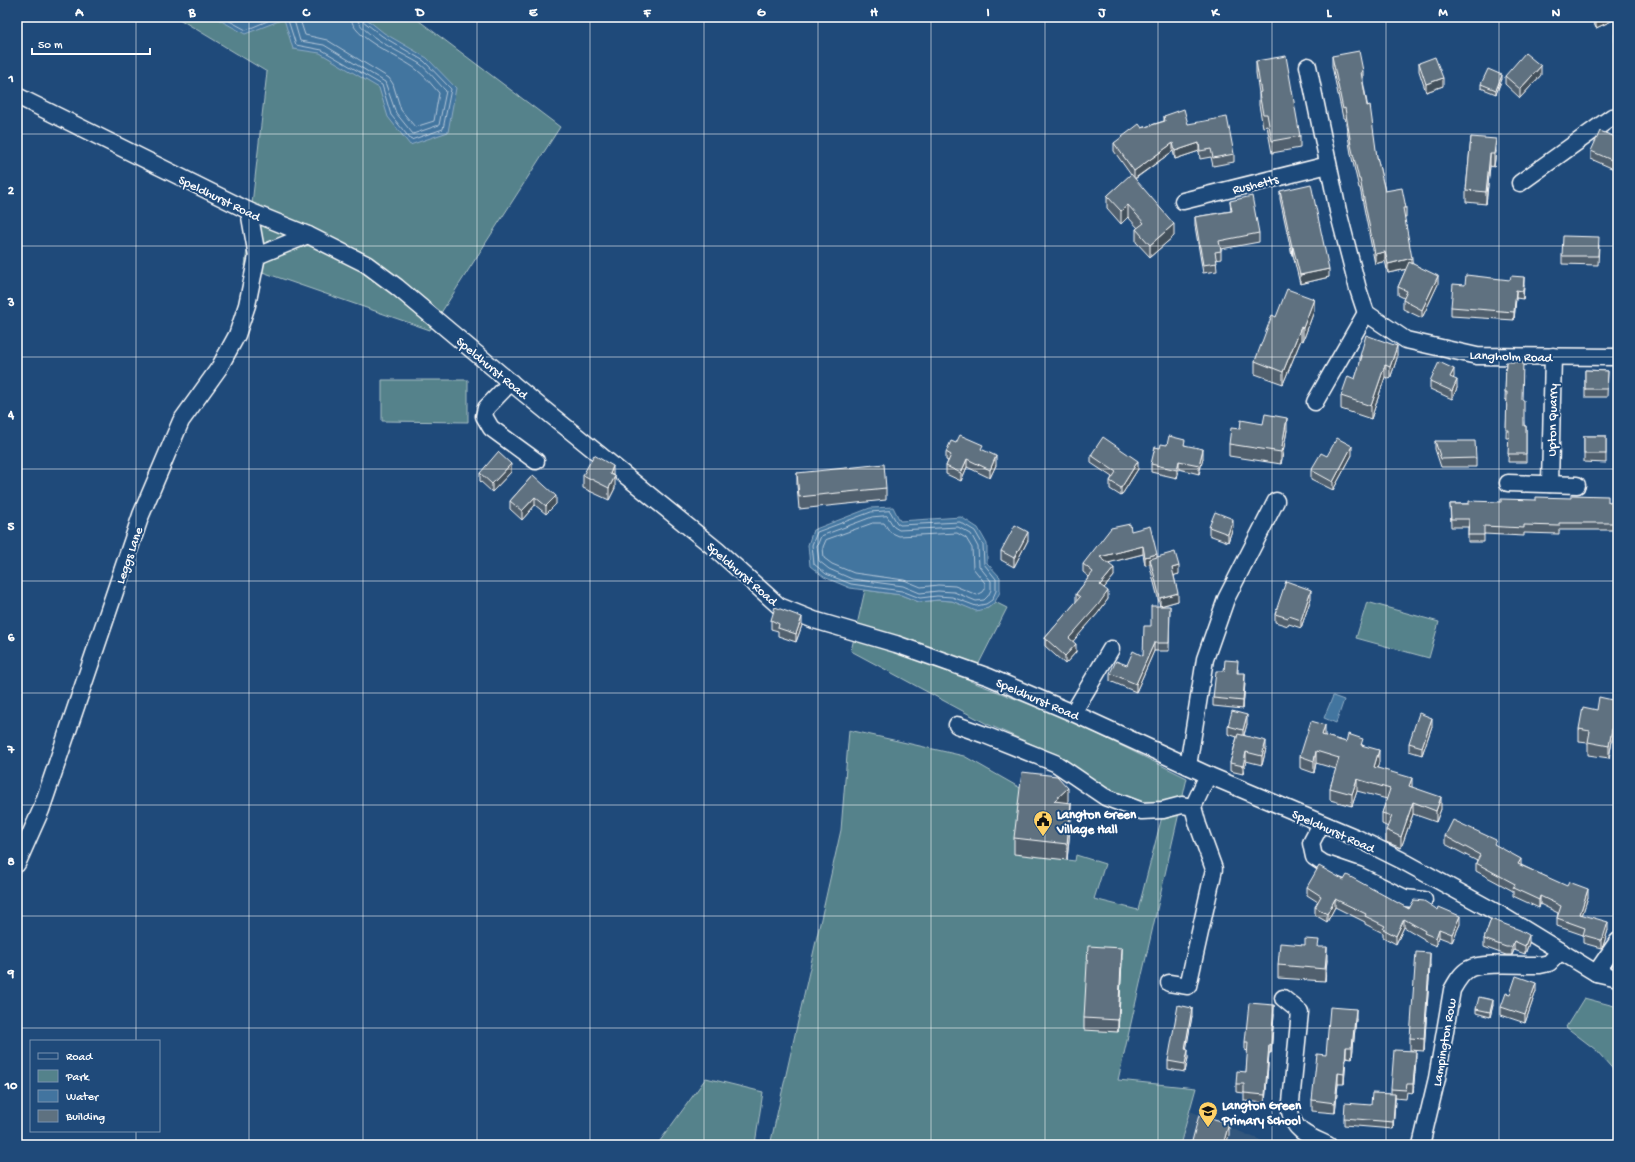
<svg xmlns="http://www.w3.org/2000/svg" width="1635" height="1162" viewBox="0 0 1635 1162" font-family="'Gochi Hand',sans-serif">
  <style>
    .built { fill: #32567c }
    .green { fill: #54828b; stroke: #aac0c5 }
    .water { fill: #42749f; stroke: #8eacc5 }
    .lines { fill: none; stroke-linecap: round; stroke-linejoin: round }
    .shore { stroke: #b3c7d9; stroke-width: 1 }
    .minor-casing { stroke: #fff; stroke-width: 19 }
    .minor { stroke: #1f4a7a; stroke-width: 16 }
    .wall { fill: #51616e; stroke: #fff }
    .shaded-wall { fill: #424f5a; stroke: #fff }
    .building { fill: #5e7180; stroke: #fff }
    .grid { fill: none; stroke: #fff; stroke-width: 1; stroke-opacity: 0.55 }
    .labels { text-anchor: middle; stroke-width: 4; stroke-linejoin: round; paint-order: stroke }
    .street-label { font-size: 13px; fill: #fff; stroke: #1f4a7a }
    .poi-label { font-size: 13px; font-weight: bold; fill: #fff; stroke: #1f4a7a; text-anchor: start }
    .neatline { fill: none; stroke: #fff; stroke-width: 1.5 }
    .grid-label { font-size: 13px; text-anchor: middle; font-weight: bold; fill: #fff }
  </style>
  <rect width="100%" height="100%" fill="#1f4a7a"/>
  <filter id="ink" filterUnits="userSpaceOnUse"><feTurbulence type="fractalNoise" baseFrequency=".025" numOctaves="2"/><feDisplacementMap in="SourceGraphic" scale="8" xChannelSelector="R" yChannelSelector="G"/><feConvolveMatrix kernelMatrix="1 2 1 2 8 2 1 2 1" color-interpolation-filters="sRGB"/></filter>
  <g filter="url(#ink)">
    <polygon class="built" points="1190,1111 1272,1145 1180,1145"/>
    <g class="green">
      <polygon points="176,17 414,17 560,127 430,330 245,266 267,72"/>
      <polygon points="382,380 468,380 468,422 382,421"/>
      <polygon points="865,590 901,595 919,602 938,600 952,601 976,610 988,608 995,602 1007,608 970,681 1069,720 1187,778 1118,1080 1196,1088 1180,1145 777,1145 771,1141 841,830 849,730 964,756 1022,789 1067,860 1075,861 1076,855 1105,864 1094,899 1138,910 1166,801 1143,802 1109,791 1058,756 987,724 851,651"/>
      <polygon points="1367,602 1439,622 1429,658 1356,638"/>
      <polygon points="1584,998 1618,1007 1618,1075 1596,1050 1566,1027"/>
      <polygon points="706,1078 763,1092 755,1144 657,1145"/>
    </g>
    <g class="water">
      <polygon points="214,17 364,17 384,33 427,58 456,88 448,132 410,145 388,117 379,88 320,53 293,49 284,19 245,34"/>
      <polygon points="893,507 900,521 961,517 978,528 987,544 987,563 1000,577 1000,592 995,602 988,608 976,611 952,601 938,600 919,602 901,595 850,588 824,577 810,566 808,545 813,530 870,508"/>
      <polygon points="1333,696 1344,700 1336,723 1324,718"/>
    </g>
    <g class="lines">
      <g class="shore">
        <polyline points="222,17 246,30 277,17"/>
        <polyline points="287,17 296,45 322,50 382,85 391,115 411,140 443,129 451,89 424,61 382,36 363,21 362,17"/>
        <path d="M293 17 300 41 324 45 385 82 396 113 413 134 439 125 446 91C437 82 429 71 420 64 406 55 357 33 357 17"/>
        <path d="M299 17 305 35 327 40 389 78 393 84 401 110 415 127 434 121 439 93C432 85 425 76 417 70 402 57 351 39 351 17"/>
        <polygon points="890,511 897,523 900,525 960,522 975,531 983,545 984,564 996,579 996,591 992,600 986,604 976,606 952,597 937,596 920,598 902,591 851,584 826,574 814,564 812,545 817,532 871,512"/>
        <polygon points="887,516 894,527 899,530 958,527 971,534 978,547 979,566 991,581 991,590 988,596 984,600 976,601 954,592 938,591 920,593 903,586 852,579 829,569 819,561 817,546 821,536 872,517"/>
        <polygon points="873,523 884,523 890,532 899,536 957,533 966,538 972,548 973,568 985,583 985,589 983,592 977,595 955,586 938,585 921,587 904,580 854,573 832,564 824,558 823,547 826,540"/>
      </g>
      <defs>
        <g id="minor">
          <polyline points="1308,66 1338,211 1358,289 1366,313 1406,340 1477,356 1618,357"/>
          <polyline points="17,96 249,211 308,235 366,264 397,287 509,381 717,550 779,606 814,620 896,644 989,677 1073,713 1208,775 1357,838 1401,860 1501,915 1596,973 1618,978"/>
          <polyline points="1520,183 1612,117 1618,116"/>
          <polyline points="1183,201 1328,165"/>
          <polyline points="257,256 308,235"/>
          <polyline points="511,382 486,408 484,416 491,428 536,461"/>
          <polyline points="1315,402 1366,313"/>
          <polyline points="1508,483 1577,485"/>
          <polyline points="1550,484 1553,356"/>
          <polyline points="1073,713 1111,649"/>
          <polyline points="957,725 985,735 1055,763 1105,797 1142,811 1163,810 1182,805 1193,807"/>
          <polyline points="1188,766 1205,659 1226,599 1276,501"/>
          <polyline points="1321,824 1311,843 1314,857 1323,863 1358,875 1405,898 1424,900"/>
          <polyline points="17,864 41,810 141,515 181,421 219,368 237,335 247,305 257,256 249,211"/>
          <polyline points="1596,973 1618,941"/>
          <polyline points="1169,983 1188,986 1214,869 1198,825 1193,807 1208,775"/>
          <path d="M1283 998 1300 1012 1290 1112C1294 1132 1311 1137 1328 1145"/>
          <path d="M1421 1145 1437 1078 1452 990C1456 983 1461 973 1469 969 1484 961 1522 966 1540 965L1549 963 1561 951"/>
        </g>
      </defs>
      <use href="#minor" class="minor-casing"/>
      <use href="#minor" class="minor"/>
    </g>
    <g class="wall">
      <polygon points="1591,17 1618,17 1618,18 1596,28"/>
      <polygon points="1618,31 1618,45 1615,42 1615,34"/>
      <polygon points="1332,56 1363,71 1363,81 1377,157 1385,191 1406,208 1406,217 1404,217 1412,263 1438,284 1422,318 1403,309 1403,300 1404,298 1398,295 1398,287 1406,269 1388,273 1385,261 1375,264 1360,188 1359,188 1351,154 1345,118 1343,118 1332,66"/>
      <polygon points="1256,61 1300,136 1300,148 1272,153 1267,126 1263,127 1259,105 1259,93 1256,73"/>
      <polygon points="1419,63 1443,86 1426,92 1419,71"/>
      <polygon points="1541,75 1520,98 1505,84 1505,76"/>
      <polygon points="1502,79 1496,94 1481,88 1481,84"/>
      <polygon points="1164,116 1188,124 1234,154 1234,162 1213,166 1211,157 1200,159 1199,151 1175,159 1173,151 1135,179 1174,236 1150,257 1136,242 1136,229 1138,228 1128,217 1121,224 1107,208 1107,196 1131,175 1114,151 1114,143 1142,128 1164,121"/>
      <polygon points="1471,137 1496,151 1494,167 1490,166 1486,204 1466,202 1466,190"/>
      <polygon points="1618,138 1616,170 1591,159 1591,151"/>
      <polygon points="1280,191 1329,277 1300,284 1293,255 1292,255 1280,199"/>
      <polygon points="1230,201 1259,233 1259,242 1221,249 1221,259 1216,260 1217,271 1203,273 1195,226 1195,217 1231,211"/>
      <polygon points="1599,245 1598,265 1562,264 1562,256"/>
      <polygon points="1465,285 1524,285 1523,299 1516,298 1514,320 1451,316 1451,307"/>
      <polygon points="1314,311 1303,341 1301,340 1283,384 1255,374 1255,361 1276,317"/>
      <polygon points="1360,356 1397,358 1390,379 1385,377 1371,419 1341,409 1341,396 1355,379 1360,364"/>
      <polygon points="1506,362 1522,400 1524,426 1526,426 1526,462 1508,462 1509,438 1506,438 1507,400 1505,400"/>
      <polygon points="1585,370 1608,371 1607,397 1585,397"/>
      <polygon points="1454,377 1453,378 1457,388 1452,399 1430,389 1430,381"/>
      <polygon points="1263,424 1287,430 1281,464 1229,456 1229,444 1240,429"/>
      <polygon points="1584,436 1606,436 1606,463 1584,462"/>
      <polygon points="1435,441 1476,458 1476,467 1441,467 1435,449"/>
      <polygon points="956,443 983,450 996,465 990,478 967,467 961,481 946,474 946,466 948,461 946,460 946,452"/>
      <polygon points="1167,445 1185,445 1203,458 1199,474 1179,469 1177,478 1151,472 1151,464 1160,448"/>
      <polygon points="1091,455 1138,469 1121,496 1110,489 1110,481 1112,477 1091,463"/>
      <polygon points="1352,455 1333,490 1311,479 1311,470 1327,456"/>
      <polygon points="511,472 492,492 480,481 480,473"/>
      <polygon points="797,473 886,488 886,500 799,509 797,485"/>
      <polygon points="533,475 556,504 546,514 535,505 522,520 510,509 510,501"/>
      <polygon points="583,475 613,475 615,488 609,500 583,488"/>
      <polygon points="1608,502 1618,502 1618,530 1559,530 1559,534 1524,533 1524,536 1484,534 1484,542 1468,542 1468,527 1451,527 1450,504"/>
      <polygon points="1209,527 1233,527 1228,542 1209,535"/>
      <polygon points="1131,531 1157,557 1179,574 1174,575 1178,601 1160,606 1150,567 1150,564 1145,565 1143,554 1107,563 1114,576 1104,588 1108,599 1098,613 1073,641 1076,652 1065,664 1045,646 1045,638 1076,602 1076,594 1089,577 1083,572 1083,564"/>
      <polygon points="1028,540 1014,567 1001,560 1001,551"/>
      <polygon points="1311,598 1301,628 1289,624 1288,626 1275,622 1275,614"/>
      <polygon points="1170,606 1169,651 1154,651 1136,692 1110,681 1110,673 1127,665 1143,656 1151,626"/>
      <polygon points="771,620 802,625 796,642 778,636 778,631 771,629"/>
      <polygon points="1238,669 1238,673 1245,682 1243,709 1213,706 1213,698 1224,671"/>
      <polygon points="1617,713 1609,758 1588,755 1588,743 1579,742 1579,729"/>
      <polygon points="1247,724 1244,735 1266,749 1262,765 1246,761 1243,774 1230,771 1230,763 1237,737 1228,734 1228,726"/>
      <polygon points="1432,726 1422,755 1409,751 1409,743"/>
      <polygon points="1325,736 1346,742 1363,745 1379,762 1377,768 1412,787 1441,809 1436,822 1413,814 1401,848 1386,842 1386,830 1388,827 1382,824 1382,813 1387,799 1357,791 1352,806 1330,800 1330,788 1336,769 1316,763 1314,773 1300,768 1300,756"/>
      <polygon points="1068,803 1071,819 1067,860 1014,854 1014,838"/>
      <polygon points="1445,836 1496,846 1521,865 1588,897 1582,915 1608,930 1603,946 1601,948 1583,943 1583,935 1557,926 1557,918 1558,913 1540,904 1539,908 1513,896 1513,891 1476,871 1476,863 1477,861 1445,844"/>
      <polygon points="1344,880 1409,909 1460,924 1452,942 1439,937 1436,946 1424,941 1424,939 1404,927 1396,944 1383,937 1383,933 1365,924 1365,922 1335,907 1327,922 1315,915 1315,907 1318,902 1307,895 1307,887"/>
      <polygon points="1491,919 1529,943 1525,954 1514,950 1512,955 1506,955 1484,947 1484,939"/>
      <polygon points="1319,947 1327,960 1325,981 1278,978 1278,965"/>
      <polygon points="1122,961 1118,1032 1084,1030 1084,1018"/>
      <polygon points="1430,965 1424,1051 1410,1050 1410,1038"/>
      <polygon points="1536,991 1525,1023 1501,1015 1501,1007"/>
      <polygon points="1493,1005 1490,1017 1476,1013 1476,1009"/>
      <polygon points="1274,1014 1271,1053 1269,1053 1265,1103 1244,1101 1244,1093 1236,1092 1236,1084 1246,1072 1248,1051 1245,1050 1245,1042"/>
      <polygon points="1192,1016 1186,1049 1188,1058 1185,1072 1168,1069 1168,1061"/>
      <polygon points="1356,1019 1352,1058 1346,1057 1344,1084 1338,1084 1335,1113 1312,1111 1312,1100 1326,1055"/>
      <polygon points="1416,1060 1413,1093 1407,1092 1406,1099 1395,1098 1393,1129 1344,1125 1344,1118 1371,1105 1391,1094 1391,1089"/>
    </g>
    <g class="shaded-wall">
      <polygon points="1603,17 1618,17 1618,18 1596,28 1596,20"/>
      <polygon points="1541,66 1541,75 1520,98 1520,89"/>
      <polygon points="1502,75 1502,79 1496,94 1496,90"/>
      <polygon points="1443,78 1443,86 1426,92 1426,84"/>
      <polygon points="1496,139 1496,151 1494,167 1494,154"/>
      <polygon points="1173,143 1173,151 1134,179 1134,171"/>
      <polygon points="1199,143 1199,151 1175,159 1175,151"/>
      <polygon points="1490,154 1490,166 1486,204 1486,192"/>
      <polygon points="1618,157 1618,165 1616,170 1616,162"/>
      <polygon points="1128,205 1128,217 1121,224 1121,211"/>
      <polygon points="1174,224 1174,236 1150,257 1150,245"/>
      <rect x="1292" y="247" width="1" height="8"/>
      <polygon points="1385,252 1385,261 1375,264 1375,254"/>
      <polygon points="1412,258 1412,268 1388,273 1388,264"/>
      <polygon points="1329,269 1329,277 1300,284 1300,275"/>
      <polygon points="1438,276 1438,284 1422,318 1422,310"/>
      <polygon points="1524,277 1524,285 1523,299 1523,291"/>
      <polygon points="1516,290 1516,298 1514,320 1514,312"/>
      <polygon points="1314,299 1314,311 1303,341 1303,328"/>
      <polygon points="1301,327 1301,340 1283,384 1283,372"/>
      <polygon points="1397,346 1397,358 1390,379 1390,367"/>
      <polygon points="1385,365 1385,377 1371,419 1371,406"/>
      <polygon points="1454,369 1454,377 1450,385 1450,377"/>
      <polygon points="1457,380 1457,388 1452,399 1452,391"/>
      <polygon points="1287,418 1287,430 1281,464 1281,452"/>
      <polygon points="1352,446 1352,455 1333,490 1333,482"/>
      <polygon points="1203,449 1203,458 1199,474 1199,465"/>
      <polygon points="996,456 996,465 990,478 990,470"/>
      <polygon points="967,459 967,467 961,481 961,473"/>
      <polygon points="1138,461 1138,469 1121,496 1121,488"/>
      <polygon points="1179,461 1179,469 1177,478 1177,470"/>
      <polygon points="511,464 511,472 492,492 492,484"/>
      <polygon points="613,466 613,478 610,474"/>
      <polygon points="615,476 615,488 609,500 609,488"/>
      <polygon points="556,496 556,504 546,514 546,506"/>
      <polygon points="535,497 535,505 522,520 522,511"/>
      <polygon points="1233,519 1233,527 1228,542 1228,534"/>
      <polygon points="1028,532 1028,540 1014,567 1014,558"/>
      <polygon points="1143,546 1143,554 1100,565 1100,557"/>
      <polygon points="1157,554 1157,562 1150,559 1150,564 1145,565 1145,557"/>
      <polygon points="1179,566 1179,574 1172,576 1172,568"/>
      <polygon points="1114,568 1114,576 1100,593 1100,585"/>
      <polygon points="1311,590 1311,598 1301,628 1301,620"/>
      <polygon points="1108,591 1108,599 1098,613 1069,646 1069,638"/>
      <polygon points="1178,593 1178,601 1160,606 1160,598"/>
      <polygon points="802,617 802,625 796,642 796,634"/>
      <polygon points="1154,643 1154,651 1136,692 1136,684"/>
      <polygon points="1076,644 1076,652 1065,664 1065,656"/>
      <polygon points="1245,673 1245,682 1243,709 1243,701"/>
      <polygon points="1617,701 1617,713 1609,758 1609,746"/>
      <polygon points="1247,715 1247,724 1243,738 1243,730"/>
      <polygon points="1432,718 1432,726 1422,755 1422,747"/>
      <polygon points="1325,725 1325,737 1322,735"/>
      <polygon points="1266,741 1266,749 1262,765 1262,756"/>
      <polygon points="1379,750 1379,762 1374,779 1374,767"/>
      <polygon points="1316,751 1316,763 1314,773 1314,761"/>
      <polygon points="1246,752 1246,761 1243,774 1243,766"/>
      <polygon points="1412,778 1412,790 1409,786"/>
      <polygon points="1357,779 1357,791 1352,806 1352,794"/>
      <polygon points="1068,788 1068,804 1054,801"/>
      <polygon points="1441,797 1441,809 1436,822 1436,811"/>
      <polygon points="1413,802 1413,814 1401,848 1401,837"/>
      <polygon points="1071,803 1071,819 1067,860 1067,844"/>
      <polygon points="1521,859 1521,867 1518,864"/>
      <polygon points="1588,889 1588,897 1580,922 1580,914"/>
      <polygon points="1540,896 1540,904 1539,908 1539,900"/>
      <polygon points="1335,899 1335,907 1327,922 1327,914"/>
      <polygon points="1460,916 1460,924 1452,942 1452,934"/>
      <polygon points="1404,919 1404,927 1396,944 1396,936"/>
      <polygon points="1608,922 1608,930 1603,946 1601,948 1601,940"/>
      <polygon points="1439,929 1439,937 1436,946 1436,938"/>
      <polygon points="1529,935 1529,943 1525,954 1525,946"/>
      <polygon points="1514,941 1514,950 1512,955 1512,947"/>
      <polygon points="1327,947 1327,960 1325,981 1325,969"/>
      <polygon points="1122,948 1122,961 1118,1032 1118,1020"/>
      <polygon points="1430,953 1430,965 1424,1051 1424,1039"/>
      <polygon points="1536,983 1536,991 1525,1023 1525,1015"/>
      <polygon points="1493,1000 1493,1005 1490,1017 1490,1012"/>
      <polygon points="1274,1005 1274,1014 1271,1053 1271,1045"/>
      <polygon points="1192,1008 1192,1016 1185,1057 1185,1049"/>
      <polygon points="1356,1009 1356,1019 1352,1058 1352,1047"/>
      <polygon points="1269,1044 1269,1053 1265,1103 1265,1095"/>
      <polygon points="1346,1047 1346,1057 1344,1084 1344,1074"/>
      <polygon points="1188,1050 1188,1058 1185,1072 1185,1064"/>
      <polygon points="1416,1051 1416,1060 1413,1093 1413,1084"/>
      <polygon points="1338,1073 1338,1084 1335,1113 1335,1103"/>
      <polygon points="1395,1094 1395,1102 1393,1129 1393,1122"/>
      <polygon points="1229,1123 1229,1135 1226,1145 1223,1145"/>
    </g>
    <g class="building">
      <polygon points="1594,17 1603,17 1596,20"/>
      <polygon points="1618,31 1618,37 1615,34"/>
      <polygon points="1359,51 1363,71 1361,72 1367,106 1370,105 1377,157 1385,191 1402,188 1406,208 1403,208 1412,258 1388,264 1385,252 1375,254 1360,179 1359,179 1351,145 1345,108 1343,109 1332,56"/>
      <polygon points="1525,53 1541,66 1520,89 1505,76"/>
      <polygon points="1286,56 1300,136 1272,141 1267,114 1263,114 1259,93 1261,92 1256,61"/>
      <polygon points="1435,57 1443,78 1426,84 1419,63"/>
      <polygon points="1488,69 1502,75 1496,90 1481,84"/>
      <polygon points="1184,109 1188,124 1227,117 1234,154 1213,158 1211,149 1200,151 1199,143 1175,151 1173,143 1134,171 1114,143 1139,124 1142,128 1165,121 1164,116"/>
      <polygon points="1600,131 1618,138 1618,157 1616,162 1591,151"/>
      <polygon points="1471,137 1496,139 1494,154 1490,154 1486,192 1466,190"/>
      <polygon points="1131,174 1174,224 1150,245 1136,229 1144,223 1128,205 1121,211 1107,196"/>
      <polygon points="1311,184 1329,269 1300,275 1293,247 1292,247 1280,191"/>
      <polygon points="1252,196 1259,233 1219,241 1221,251 1215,252 1217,263 1203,265 1195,217 1232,211 1230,201"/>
      <polygon points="1563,236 1599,237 1598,256 1562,256"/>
      <polygon points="1409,262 1438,276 1422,310 1403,300 1407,291 1398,287"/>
      <polygon points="1466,275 1510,280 1511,276 1524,277 1523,291 1516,290 1514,312 1451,307 1453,284 1465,285"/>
      <polygon points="1287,289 1314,299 1303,328 1301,327 1283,372 1255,361 1272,315 1276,317"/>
      <polygon points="1366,335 1397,346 1390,367 1385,365 1371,406 1341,396 1348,376 1355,379 1362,356 1360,356"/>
      <polygon points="1439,362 1454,369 1450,377 1457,380 1452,391 1430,381"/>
      <polygon points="1506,362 1523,362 1522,400 1524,400 1524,426 1526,426 1526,454 1508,454 1509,430 1506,430 1507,392 1505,392"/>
      <polygon points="1585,370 1608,371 1607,389 1585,389"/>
      <polygon points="1265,414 1287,418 1281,452 1229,444 1231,428 1240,429 1241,420 1263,424"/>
      <polygon points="960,435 983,445 981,449 996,456 990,470 967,459 961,473 946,466 951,455 946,452 951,441 956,443"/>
      <polygon points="1169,436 1185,440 1184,445 1203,449 1199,465 1179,461 1177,470 1151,464 1155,447 1160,448 1161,444 1167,445"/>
      <rect x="1584" y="436" width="22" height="18"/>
      <polygon points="1103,437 1138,461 1121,488 1110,481 1116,472 1091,455"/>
      <polygon points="1337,438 1352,446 1333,482 1311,470 1321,453 1327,456"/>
      <polygon points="1435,441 1475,441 1476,458 1441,459"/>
      <polygon points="498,452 511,464 492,484 480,473"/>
      <polygon points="594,455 613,466 610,474 615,476 609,488 583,475"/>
      <polygon points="884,464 886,488 799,497 797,473"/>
      <polygon points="533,475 556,496 546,506 535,497 522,511 510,501"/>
      <polygon points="1571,495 1608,496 1608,502 1618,502 1618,523 1559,523 1559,526 1524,525 1524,528 1484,526 1484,535 1468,535 1469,519 1451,519 1450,504 1469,504 1469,501 1501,502 1501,499 1536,500 1536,497 1571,498"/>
      <polygon points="1215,512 1233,519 1228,534 1209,527"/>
      <polygon points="1130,524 1131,531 1150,526 1157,554 1145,557 1143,546 1100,557 1114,568 1100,585 1108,591 1098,605 1069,638 1076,644 1065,656 1045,638 1080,597 1076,594 1093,572 1083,564 1111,528"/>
      <polygon points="1015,525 1028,532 1014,558 1001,551"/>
      <polygon points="1175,552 1179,566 1172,568 1178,593 1160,598 1150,559"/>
      <polygon points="1286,581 1311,590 1301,620 1289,616 1288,618 1275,614"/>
      <polygon points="1151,606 1170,606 1169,643 1154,643 1136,684 1110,673 1116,661 1127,665 1133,651 1143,656 1144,626 1151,626"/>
      <polygon points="775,607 802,617 796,634 778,628 779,624 771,620"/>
      <polygon points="1225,660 1238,661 1237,673 1245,673 1243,701 1213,698 1216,671 1224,671"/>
      <polygon points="1599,697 1617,701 1609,746 1588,742 1590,731 1579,729 1583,707 1597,710"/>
      <polygon points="1232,711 1247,715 1243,730 1228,726"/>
      <polygon points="1419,713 1432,718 1422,747 1409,743"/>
      <polygon points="1311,721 1325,725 1322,735 1346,742 1348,734 1363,739 1361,745 1379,750 1374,767 1412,778 1409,786 1441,797 1436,811 1413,802 1401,837 1386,830 1392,816 1382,813 1390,789 1357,779 1352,794 1330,788 1339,758 1316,751 1314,761 1300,756"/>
      <polygon points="1238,734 1266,741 1262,756 1246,752 1243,766 1230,763"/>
      <polygon points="1022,772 1057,776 1068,788 1054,801 1071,803 1067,844 1014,838"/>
      <polygon points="1453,820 1496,840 1494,844 1521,859 1518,864 1567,886 1569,882 1588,889 1580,914 1608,922 1603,938 1601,940 1583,935 1585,928 1557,918 1561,906 1540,896 1539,900 1513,888 1515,884 1476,863 1480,855 1445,836"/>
      <polygon points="1319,866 1344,880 1347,875 1409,909 1414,900 1424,901 1438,910 1439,907 1460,916 1452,934 1439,929 1436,938 1424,933 1425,931 1404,919 1396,936 1383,929 1385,926 1365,916 1366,914 1335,899 1327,914 1315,907 1321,896 1307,887"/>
      <polygon points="1491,919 1520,930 1529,935 1525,946 1514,941 1512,947 1506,947 1484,939"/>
      <polygon points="1305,939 1319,940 1318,947 1327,947 1325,969 1278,965 1280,943 1305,945"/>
      <polygon points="1088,946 1122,948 1118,1020 1084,1018"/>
      <polygon points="1416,952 1430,953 1424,1039 1410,1038"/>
      <polygon points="1516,976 1536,983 1525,1015 1501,1007 1506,993 1510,994"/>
      <polygon points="1479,997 1493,1000 1490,1012 1476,1009"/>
      <polygon points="1249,1003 1274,1005 1271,1045 1269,1044 1265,1095 1244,1093 1244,1084 1236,1084 1237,1071 1246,1072 1248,1042 1245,1042"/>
      <polygon points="1178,1005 1192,1008 1185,1049 1188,1050 1185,1064 1168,1061"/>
      <polygon points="1330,1007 1356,1009 1352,1047 1346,1047 1344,1074 1338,1073 1335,1103 1312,1100 1317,1054 1326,1055"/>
      <polygon points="1394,1050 1416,1051 1413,1084 1407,1084 1406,1090 1391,1089"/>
      <polygon points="1372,1093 1395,1094 1393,1122 1344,1118 1345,1103 1371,1105"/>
      <polygon points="1199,1115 1229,1123 1223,1145 1191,1145"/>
    </g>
  </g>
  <path class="grid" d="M136 17V1041M249 17V1145M363 17V1145M477 17V1145M590 17V1145M704 17V1145M818 17V1145M931 17V1145M1045 17V1145M1158 17V1145M1272 17V1145M1386 17V1145M1499 17V1145M17 134H1618M17 246H1618M17 357H1618M17 469H1618M17 581H1618M17 693H1618M17 805H1618M17 916H1618M17 1028H1618M136 1131V1145"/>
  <defs>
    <symbol id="civic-pin" viewBox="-11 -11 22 30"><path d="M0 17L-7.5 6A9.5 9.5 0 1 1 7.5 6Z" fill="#ffd166" stroke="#1f4a7a"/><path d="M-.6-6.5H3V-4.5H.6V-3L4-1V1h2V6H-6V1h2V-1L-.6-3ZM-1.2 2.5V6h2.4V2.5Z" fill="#111"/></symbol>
    <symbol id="school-pin" viewBox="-11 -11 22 30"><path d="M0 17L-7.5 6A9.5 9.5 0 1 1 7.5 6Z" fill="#ffd166" stroke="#1f4a7a"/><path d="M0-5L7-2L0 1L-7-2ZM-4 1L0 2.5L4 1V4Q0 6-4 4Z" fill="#111"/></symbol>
  </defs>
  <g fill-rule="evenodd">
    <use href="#civic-pin" x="1032" y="809" width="22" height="30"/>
    <use href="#school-pin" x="1197" y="1100" width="22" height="30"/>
  </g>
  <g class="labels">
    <g class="street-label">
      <text transform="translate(1255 183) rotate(-14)" y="5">Rushetts</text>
      <text transform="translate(220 197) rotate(26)" y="5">Speldhurst Road</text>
      <text transform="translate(1511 355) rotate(2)" y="5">Langholm Road</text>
      <text transform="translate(493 367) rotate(40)" y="5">Speldhurst Road</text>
      <text transform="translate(1551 420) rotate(-89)" y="5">Upton Quarry</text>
      <text transform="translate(128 555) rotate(-71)" y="5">Leggs Lane</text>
      <text transform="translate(743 573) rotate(41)" y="5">Speldhurst Road</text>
      <text transform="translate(1038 698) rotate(23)" y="5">Speldhurst Road</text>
      <text transform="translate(1334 830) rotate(24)" y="5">Speldhurst Road</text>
      <text transform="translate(1443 1042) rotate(-80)" y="5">Lampington Row</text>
    </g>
    <g class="poi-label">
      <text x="1057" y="818">Langton Green<tspan x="1057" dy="15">Village Hall</tspan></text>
      <text x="1222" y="1109">Langton Green<tspan x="1222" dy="15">Primary School</tspan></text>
    </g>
  </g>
  <rect width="1635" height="1162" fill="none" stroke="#1f4a7a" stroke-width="44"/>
  <rect x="30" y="1040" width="130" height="92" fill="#1f4a7a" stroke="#7992af"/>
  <rect x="38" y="1053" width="20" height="6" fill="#1f4a7a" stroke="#7992af"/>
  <text x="66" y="1060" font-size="12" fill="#ffffff">Road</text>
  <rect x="38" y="1070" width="20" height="12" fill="#54828b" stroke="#7992af"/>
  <text x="66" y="1080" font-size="12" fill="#ffffff">Park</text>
  <rect x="38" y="1090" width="20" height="12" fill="#42749f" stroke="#7992af"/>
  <text x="66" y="1100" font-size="12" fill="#ffffff">Water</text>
  <rect x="38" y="1110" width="20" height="12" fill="#5e7180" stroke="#7992af"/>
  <text x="66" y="1120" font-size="12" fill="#ffffff">Building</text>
  <path d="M32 48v6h118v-6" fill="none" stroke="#ffffff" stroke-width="2"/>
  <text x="38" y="48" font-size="12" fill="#ffffff" stroke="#1f4a7a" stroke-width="3" paint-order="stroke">50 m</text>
  <rect x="22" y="22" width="1591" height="1118" class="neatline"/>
  <g class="grid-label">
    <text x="79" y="16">A</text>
    <text x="192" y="16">B</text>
    <text x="306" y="16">C</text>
    <text x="420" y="16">D</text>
    <text x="533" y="16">E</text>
    <text x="647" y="16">F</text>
    <text x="761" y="16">G</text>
    <text x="874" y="16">H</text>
    <text x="988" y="16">I</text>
    <text x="1102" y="16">J</text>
    <text x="1215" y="16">K</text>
    <text x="1329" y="16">L</text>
    <text x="1443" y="16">M</text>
    <text x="1556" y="16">N</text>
    <text x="11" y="82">1</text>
    <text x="11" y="194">2</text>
    <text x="11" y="306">3</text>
    <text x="11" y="418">4</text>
    <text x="11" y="530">5</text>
    <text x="11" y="641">6</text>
    <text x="11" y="753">7</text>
    <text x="11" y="865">8</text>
    <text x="11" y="977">9</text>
    <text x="11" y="1089">10</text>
  </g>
</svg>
